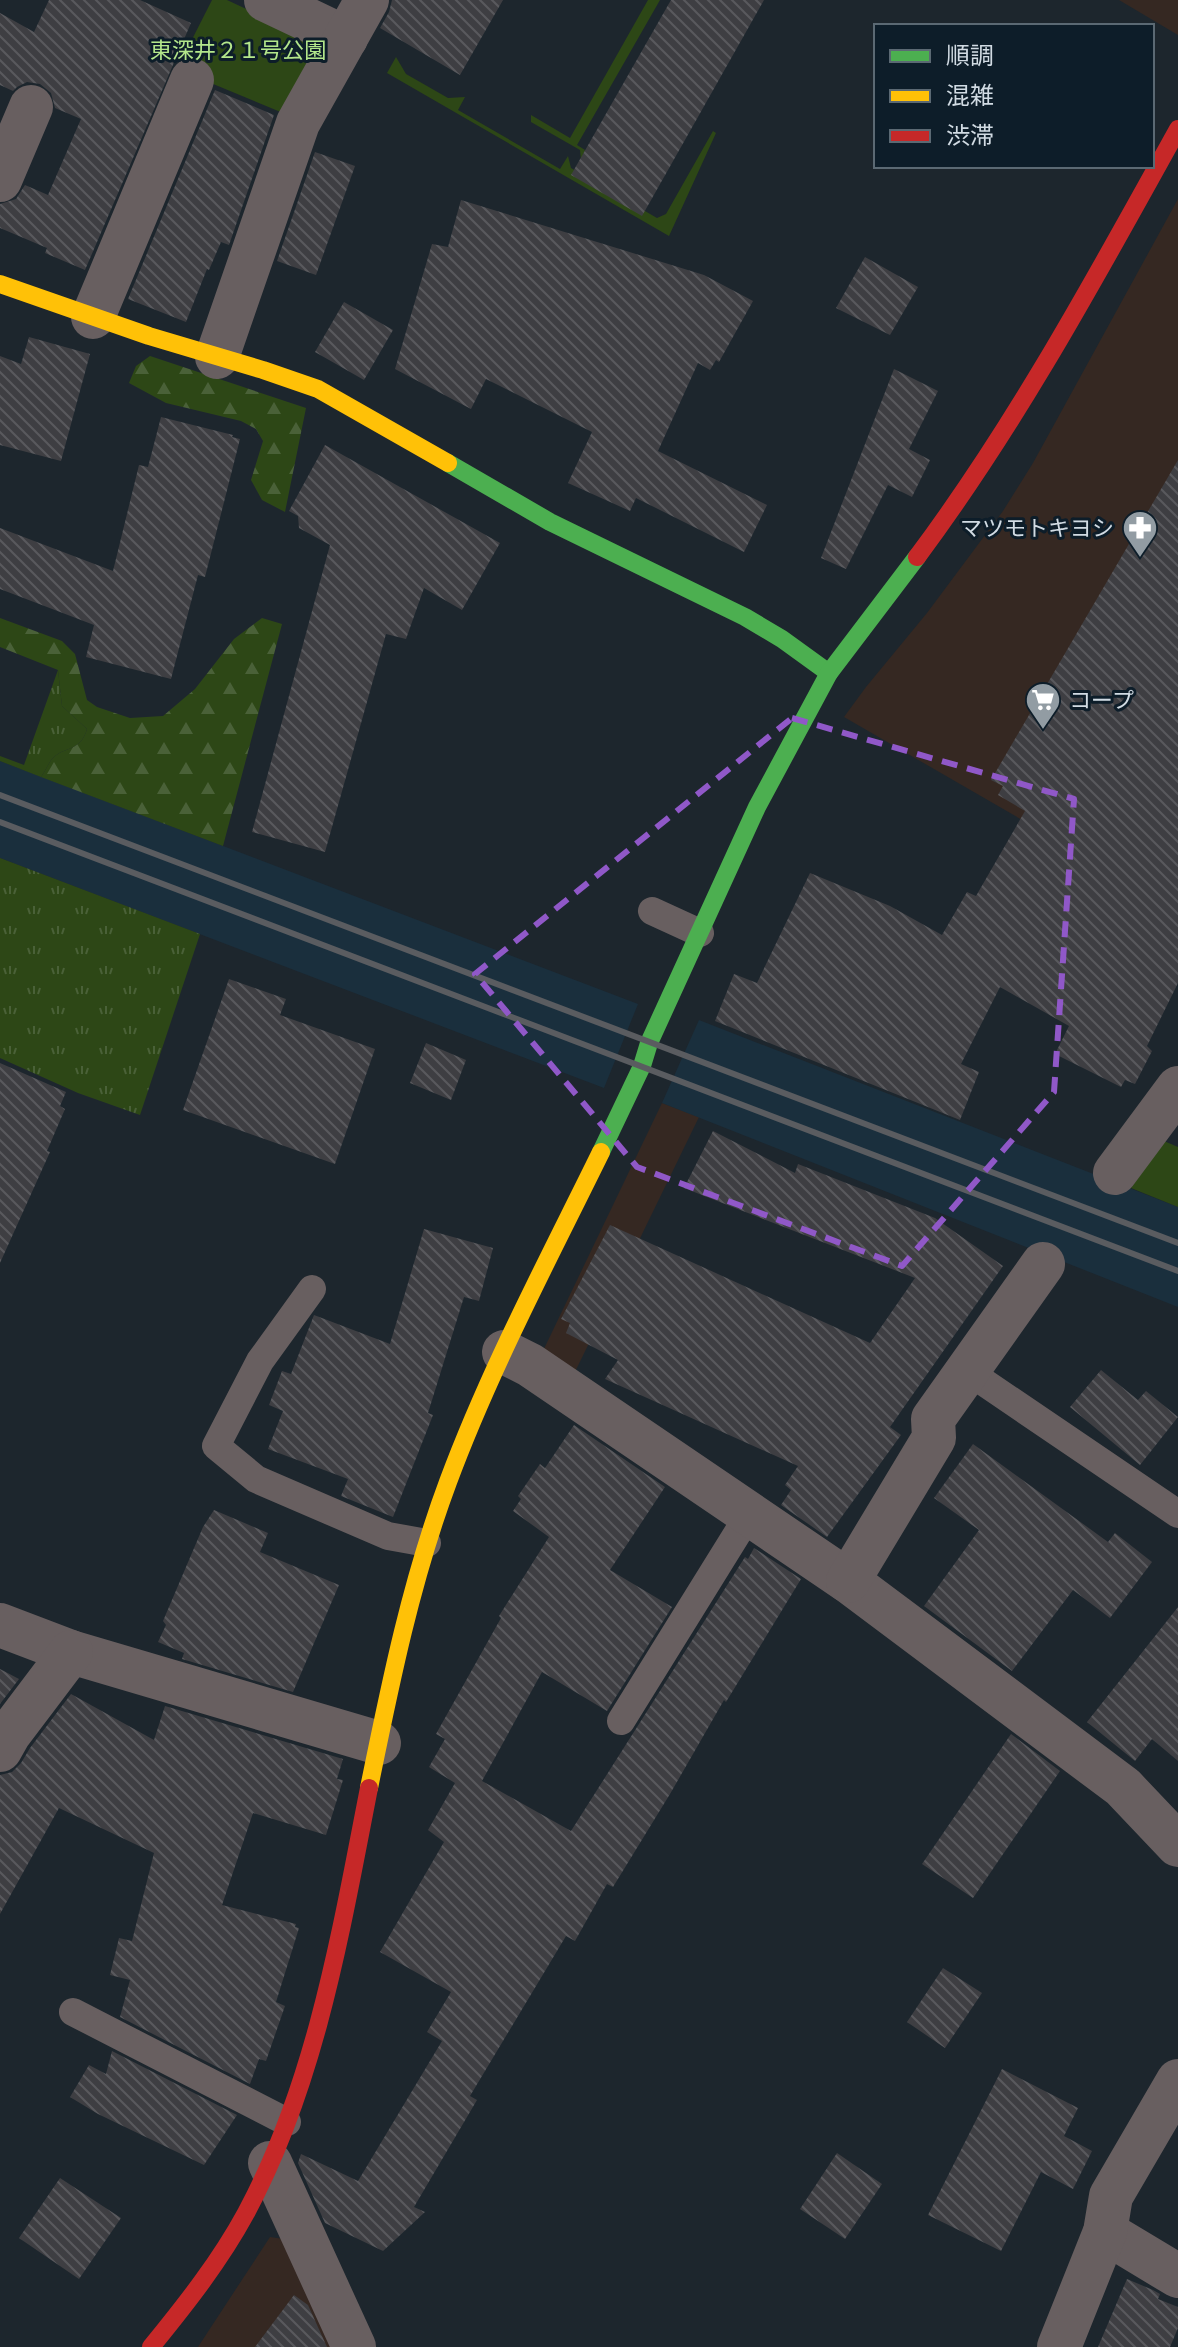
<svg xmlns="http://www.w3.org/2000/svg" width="1178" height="2347" viewBox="0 0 1178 2347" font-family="Helvetica,'Noto Sans JP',sans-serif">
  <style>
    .commercial { fill: #352822 }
    .built { fill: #1a2f3d }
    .grass { fill: url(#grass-tufts) }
    .forest { fill: url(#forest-firs) }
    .green { fill: #2d4716 }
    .building { fill: url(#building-back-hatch) }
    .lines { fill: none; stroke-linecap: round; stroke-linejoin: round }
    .lane { stroke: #685f60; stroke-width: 28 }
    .street { stroke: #685f60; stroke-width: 44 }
    .fast { stroke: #4caf50; stroke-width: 18 }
    .slow { stroke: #ffc107; stroke-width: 18 }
    .jam { stroke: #c62828; stroke-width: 18 }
    .rail { stroke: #5a5c60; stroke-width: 6 }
    .marked { fill: none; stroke: #9058c8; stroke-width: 6; stroke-dasharray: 16 10; stroke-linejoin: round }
    .labels { text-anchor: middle; stroke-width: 6; stroke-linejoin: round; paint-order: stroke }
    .park-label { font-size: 22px; fill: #b4e78b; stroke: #0d1d29 }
    .poi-label { font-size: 22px; fill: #d1dbe3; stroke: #0d1d29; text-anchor: end }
  </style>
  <defs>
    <pattern id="grass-tufts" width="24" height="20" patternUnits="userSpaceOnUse" patternTransform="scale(2)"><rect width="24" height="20" fill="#2d4716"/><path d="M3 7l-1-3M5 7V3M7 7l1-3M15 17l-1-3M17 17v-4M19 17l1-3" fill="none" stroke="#4a6138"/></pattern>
    <pattern id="forest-firs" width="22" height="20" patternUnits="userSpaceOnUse" patternTransform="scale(2)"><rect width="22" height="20" fill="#2d4716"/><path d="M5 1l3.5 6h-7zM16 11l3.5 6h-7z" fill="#4a6138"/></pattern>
    <pattern id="building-back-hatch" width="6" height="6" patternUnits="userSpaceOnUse" patternTransform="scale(2)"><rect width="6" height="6" fill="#3e3e42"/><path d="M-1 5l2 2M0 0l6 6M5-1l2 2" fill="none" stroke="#59595d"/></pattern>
  </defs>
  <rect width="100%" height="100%" fill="#1d262d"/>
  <g class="commercial">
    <polygon points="1119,0 1178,0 1178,35"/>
    <polygon points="1178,199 1178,910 844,717 866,687 927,613 1003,511 1033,463"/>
    <polygon points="662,1103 699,1117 573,1376 542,1353"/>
    <polygon points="270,2237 291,2240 336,2347 198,2347"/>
  </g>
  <g class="built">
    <polygon points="0,761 638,1004 604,1088 0,858"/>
    <polygon points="699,1020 1178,1207 1178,1307 662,1103"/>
  </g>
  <g class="grass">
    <path d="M58 670 62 706 87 729C80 753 65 745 52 759 48 764 45 772 41 777L0 761V756L24 765Z"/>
    <polygon points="0,858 200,934 140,1115 78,1093 0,1058"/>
  </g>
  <g class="forest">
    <polygon points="150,356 306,408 285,512 262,500 251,480 263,441 256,429 241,421 166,403 129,383 136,366"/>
    <path d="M0 618 62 641 75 654 87 700 97 707 130 718 163 716 195 689 234 639 262 618 282 624 223 846 41 777C45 772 48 764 52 759 65 745 80 753 87 729L62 706 58 670 0 647Z"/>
  </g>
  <g class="green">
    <polygon points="212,0 227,0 304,36 312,59 283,113 177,69"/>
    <polygon points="648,0 660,0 577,145 585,150 581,160 580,150 531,122 531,115 570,138"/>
    <polygon points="396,57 406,74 448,98 465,97 458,110 560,169 568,156 571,168 657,218 666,214 713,131 716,133 669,236 387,73"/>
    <polygon points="1164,1141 1178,1147 1178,1207 1131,1188"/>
  </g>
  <g class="building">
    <polygon points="49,0 140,0 191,23 85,270 45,253 47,248 0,228 0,204 16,199 25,185 48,195 81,119 55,108 51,93 40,84 27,82 17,87 13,91 0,85 0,13 34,32"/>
    <polygon points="392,0 503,0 460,75 380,28 389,12"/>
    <polygon points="671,0 764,0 642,216 571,175"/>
    <polygon points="215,90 274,115 229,245 221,242 209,270 207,269 186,322 128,299"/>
    <polygon points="315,152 355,166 316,275 277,261"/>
    <polygon points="461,200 704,275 753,301 719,362 716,360 710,370 698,363 658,451 767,505 744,552 636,498 630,511 568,483 592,432 486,379 471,409 395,369 432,244 448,247"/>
    <polygon points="865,257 918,287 890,335 836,308"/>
    <polygon points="344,302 393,330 364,380 315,352"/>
    <polygon points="29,337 90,354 61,461 0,445 0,356 21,364"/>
    <polygon points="894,369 938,391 909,449 930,460 912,497 888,485 846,569 821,558"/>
    <polygon points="161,417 233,435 232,437 240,439 205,577 198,575 171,679 86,657 94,625 0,589 0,528 113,571 139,465 148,467"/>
    <polygon points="325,445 500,543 462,610 424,588 406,639 386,634 325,852 252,832 330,545 299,528 298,516 289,511"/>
    <polygon points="1178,460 1178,983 1147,1046 1152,1051 1135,1084 1125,1080 1121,1087 1055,1054 1069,1026 1000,987 961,1064 979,1072 960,1120 715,1021 734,974 757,983 810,873 890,906 942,935 967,892 976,896 1025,811 998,795 1003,786 991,780"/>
    <polygon points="229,979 286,999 280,1015 375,1049 335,1164 183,1110"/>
    <polygon points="426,1043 466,1060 451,1100 410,1083"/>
    <polygon points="0,1063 66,1092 60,1106 65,1109 47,1151 50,1152 0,1263"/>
    <polygon points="713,1131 795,1173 798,1164 935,1218 1003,1266 890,1427 901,1435 827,1537 781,1505 791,1490 785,1485 798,1466 605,1379 618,1360 566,1333 570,1323 561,1319 610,1225 870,1343 915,1278 684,1188"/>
    <polygon points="424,1229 493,1248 479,1301 464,1297 428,1413 433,1415 393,1517 341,1496 348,1479 268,1449 283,1411 269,1405 282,1371 291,1374 314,1315 390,1344"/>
    <polygon points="1101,1370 1138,1400 1146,1391 1178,1417 1140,1465 1070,1407"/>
    <polygon points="574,1425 665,1487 610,1570 672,1607 607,1711 542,1672 482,1781 571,1831 745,1557 748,1559 754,1548 801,1579 726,1702 724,1700 670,1794 613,1887 607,1884 575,1941 566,1936 470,2096 477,2100 414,2207 425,2212 383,2251 325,2223 298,2163 301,2154 358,2181 442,2041 427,2032 451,1992 380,1952 444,1842 428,1830 455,1783 429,1767 445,1739 436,1734 501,1618 499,1616 549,1537 513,1511 521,1499 518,1496 540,1464 545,1468"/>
    <polygon points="973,1444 1108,1542 1115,1533 1152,1562 1110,1618 1073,1590 1012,1671 924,1606 979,1530 934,1498"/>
    <polygon points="214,1510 268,1533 260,1552 339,1585 293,1692 182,1659 184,1653 158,1642 166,1625 163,1621 203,1527"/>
    <polygon points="1178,1607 1178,1761 1152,1739 1135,1761 1087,1722"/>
    <polygon points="0,1669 19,1679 0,1704"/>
    <polygon points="71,1694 154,1740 165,1706 343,1759 337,1779 343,1780 326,1835 253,1813 222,1905 296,1924 295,1927 299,1928 276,2002 285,2006 266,2061 259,2059 250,2084 120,2017 130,1980 110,1975 119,1938 132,1941 154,1853 59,1808 0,1914 0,1775 12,1772 21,1763 30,1748"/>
    <polygon points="1011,1734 1060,1771 973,1898 922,1864"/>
    <polygon points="943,1968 982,1993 945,2048 907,2022"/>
    <polygon points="112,2051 237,2115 204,2165 98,2114 70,2097 89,2065 106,2074"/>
    <polygon points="1002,2069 1078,2108 1064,2136 1092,2151 1073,2189 1041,2172 1001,2251 928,2215"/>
    <polygon points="837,2153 882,2184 845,2239 800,2209"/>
    <polygon points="60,2178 121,2218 79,2279 19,2238"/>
    <polygon points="1127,2279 1153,2290 1160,2294 1158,2299 1178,2307 1178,2328 1170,2347 1098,2347"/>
    <polygon points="294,2295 308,2305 327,2347 255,2347"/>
  </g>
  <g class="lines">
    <g class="lane">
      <polyline points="652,911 700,933"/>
      <polyline points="312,1289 260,1361 216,1446 256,1479 388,1536 427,1543"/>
      <polyline points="966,1370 1178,1514"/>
      <polyline points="621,1721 750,1513"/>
      <polyline points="73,2012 287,2122"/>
    </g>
    <g class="street">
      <polyline points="266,0 346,38"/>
      <polyline points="0,180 31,107"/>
      <polyline points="93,317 192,80"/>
      <polyline points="217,357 298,123 367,0"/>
      <polyline points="1115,1173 1178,1088"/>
      <polyline points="504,1352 530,1365 848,1581 1123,1787 1178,1845"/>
      <polyline points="848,1581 934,1438 933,1419 1043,1264"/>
      <polyline points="0,1625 71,1652 379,1743"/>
      <polyline points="0,1750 9,1734 71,1652"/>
      <polyline points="270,2163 354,2347"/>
      <polyline points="1105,2232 1178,2276"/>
      <polyline points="1059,2347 1105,2232 1111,2196 1178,2081"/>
    </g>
    <g class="fast">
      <polyline points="448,463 550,522 745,617 782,639 829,673"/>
      <polyline points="601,1152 642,1066 649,1043 757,807 829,673 917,557"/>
    </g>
    <g class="slow">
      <polyline points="0,284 149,336 263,370 318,389 448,463"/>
      <path d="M369 1788C390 1685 411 1581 448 1482 490 1369 548 1260 601 1152"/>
    </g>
    <g class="jam">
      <path d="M917 557C1017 423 1097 275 1178 129"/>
      <path d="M151 2347C186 2304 220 2261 246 2213 316 2083 341 1931 369 1788"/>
    </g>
    <g class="rail">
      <polyline points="0,795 1178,1243"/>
      <polyline points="0,822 1178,1271"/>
    </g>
  </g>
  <path class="marked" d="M792 718 1074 799 1054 1092 902 1266 637 1167 475 974Z"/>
  <defs>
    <symbol id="pharmacy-pin" viewBox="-11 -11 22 30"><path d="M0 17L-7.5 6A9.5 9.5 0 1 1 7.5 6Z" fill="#929ca3" stroke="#0d1d29"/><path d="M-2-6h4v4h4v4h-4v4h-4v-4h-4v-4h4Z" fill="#fff"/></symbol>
    <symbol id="supermarket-pin" viewBox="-11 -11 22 30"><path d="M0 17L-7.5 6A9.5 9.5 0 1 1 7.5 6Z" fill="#929ca3" stroke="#0d1d29"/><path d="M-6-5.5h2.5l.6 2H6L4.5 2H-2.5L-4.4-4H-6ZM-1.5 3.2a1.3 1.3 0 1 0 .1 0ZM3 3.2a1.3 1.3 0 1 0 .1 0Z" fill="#fff"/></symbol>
  </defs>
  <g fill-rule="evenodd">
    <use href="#pharmacy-pin" x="1120" y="508" width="40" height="54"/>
    <use href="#supermarket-pin" x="1023" y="680" width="40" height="54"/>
  </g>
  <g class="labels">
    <g class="park-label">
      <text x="238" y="58">東深井２１号公園</text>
    </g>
    <g class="poi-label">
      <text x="1114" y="536">マツモトキヨシ</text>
      <text x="1069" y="708" text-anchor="start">コープ</text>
    </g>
  </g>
  <rect x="874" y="24" width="280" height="144" fill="#0d1d29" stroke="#5b6973" stroke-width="2"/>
  <rect x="890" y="50" width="40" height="12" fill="#4caf50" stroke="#5b6973" stroke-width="2"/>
  <text x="946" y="64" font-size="24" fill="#d1dbe3">順調</text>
  <rect x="890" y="90" width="40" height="12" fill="#ffc107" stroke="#5b6973" stroke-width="2"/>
  <text x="946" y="104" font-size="24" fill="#d1dbe3">混雑</text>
  <rect x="890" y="130" width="40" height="12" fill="#c62828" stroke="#5b6973" stroke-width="2"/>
  <text x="946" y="144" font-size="24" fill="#d1dbe3">渋滞</text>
</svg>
